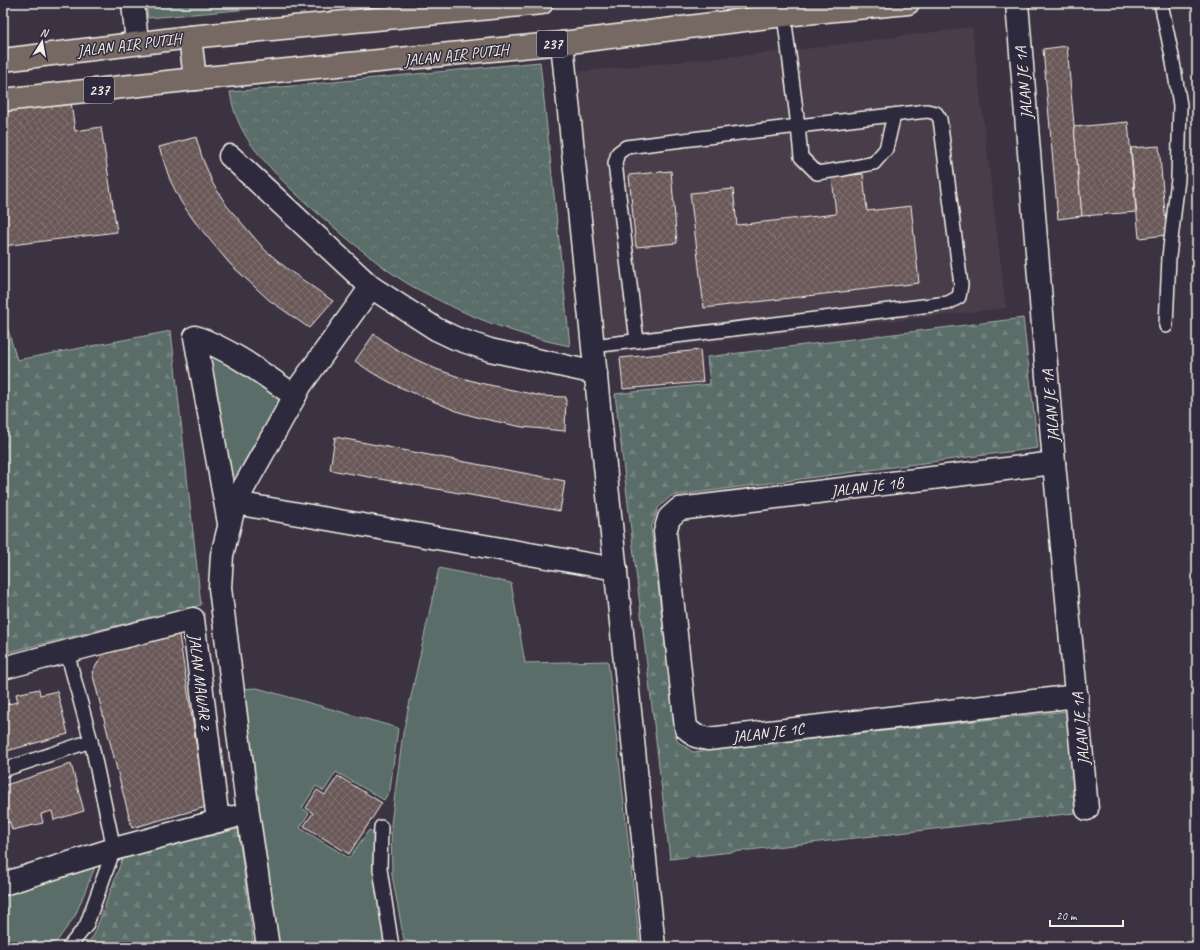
<svg xmlns="http://www.w3.org/2000/svg" width="1200" height="950" viewBox="0 0 1200 950" font-family="Caveat,sans-serif">
  <style>
    .built { fill: #493e49 }
    .grass { fill: #5a6d67; stroke: #a7afa8 }
    .forest { fill: url(#forest-firs); stroke: #a7afa8 }
    .park { fill: url(#park-crowns); stroke: #a7afa8 }
    .building { fill: url(#building-cross-hatch); stroke: #f4f1e8 }
    .lines { fill: none; stroke-linecap: round; stroke-linejoin: round }
    .service-casing { stroke: #f4f1e8; stroke-width: 16 }
    .minor-casing { stroke: #f4f1e8; stroke-width: 25 }
    .primary-casing { stroke: #f4f1e8; stroke-width: 25 }
    .service { stroke: #2f2a3d; stroke-width: 13 }
    .minor { stroke: #2f2a3d; stroke-width: 22 }
    .primary { stroke: #766964; stroke-width: 22 }
    .labels { text-anchor: middle; stroke-width: 3; stroke-linejoin: round; paint-order: stroke }
    .shield { fill: #2f2a3d; stroke: #b9b5b5; stroke-width: 1 }
    .shield-label { font-size: 15px; font-weight: bold; fill: #f4f1e8 }
    .street-label { font-size: 16px; fill: #f4f1e8; stroke: #2f2a3d }
  </style>
  <defs>
    <pattern id="forest-firs" width="22" height="20" patternUnits="userSpaceOnUse"><rect width="22" height="20" fill="#5a6d67"/><path d="M5 1l3.5 6h-7zM16 11l3.5 6h-7z" fill="#72827d"/></pattern>
    <pattern id="park-crowns" width="20" height="18" patternUnits="userSpaceOnUse"><rect width="20" height="18" fill="#5a6d67"/><path d="M2 6a3 3 0 1 1 6 0M12 15a3 3 0 1 1 6 0" fill="none" stroke="#72827d"/></pattern>
    <pattern id="building-cross-hatch" width="8" height="8" patternUnits="userSpaceOnUse"><rect width="8" height="8" fill="#6a5958"/><path d="M0 0l8 8M0 8l8-8" fill="none" stroke="#807170"/></pattern>
  </defs>
  <rect width="100%" height="100%" fill="#3b3342"/>
  <filter id="ink" filterUnits="userSpaceOnUse"><feTurbulence type="fractalNoise" baseFrequency=".025" numOctaves="2"/><feDisplacementMap in="SourceGraphic" scale="8" xChannelSelector="R" yChannelSelector="G"/><feConvolveMatrix kernelMatrix="1 2 1 2 8 2 1 2 1" color-interpolation-filters="sRGB"/></filter>
  <g filter="url(#ink)">
    <polygon class="built" points="972,27 1006,308 599,355 575,72 788,51"/>
    <g class="grass">
      <polygon points="146,3 318,3 148,18"/>
      <polygon points="206,351 282,399 232,490"/>
      <polygon points="439,568 511,583 525,663 608,661 640,947 436,947 404,940 392,875 391,824 403,733"/>
      <polygon points="257,688 398,728 390,790 384,800 336,772 324,791 316,786 302,808 309,813 300,828 349,858 369,830 373,832 374,869 386,947 360,942 343,941 320,942 306,947 273,947 237,689"/>
      <polygon points="95,867 75,916 57,941 40,947 3,947 3,896"/>
    </g>
    <g class="forest">
      <polygon points="3,313 17,360 171,331 201,605 9,652 3,627"/>
      <polygon points="1023,318 1038,448 671,496 658,508 651,528 677,741 693,752 1067,711 1075,813 670,859 615,394 710,384 707,357"/>
      <polygon points="238,829 254,947 84,947 94,935 123,857"/>
    </g>
    <path class="park" d="M540 62 570 346C519 336 469 317 423 292 396 279 372 258 349 240 317 213 283 185 257 152 243 135 233 114 230 92Z"/>
    <g class="building">
      <polygon points="1067,46 1082,216 1058,219 1043,49"/>
      <polygon points="71,102 75,131 101,127 117,232 3,246 3,140 5,140 3,126 3,112"/>
      <polygon points="1128,122 1136,212 1082,216 1074,127"/>
      <polygon points="196,137 202,157 213,184 227,206 265,250 290,271 333,301 309,328 269,300 230,264 195,222 181,202 170,180 159,147"/>
      <polygon points="1159,146 1167,235 1139,238 1131,148"/>
      <polygon points="671,171 677,243 636,247 629,175"/>
      <polygon points="863,174 867,211 911,206 919,283 704,308 690,193 733,189 737,225 836,214 832,177"/>
      <polygon points="374,334 394,348 413,358 436,369 459,377 480,383 541,396 566,397 565,431 522,427 480,418 459,412 397,386 371,372 355,361"/>
      <polygon points="700,350 703,382 623,389 620,358"/>
      <polygon points="335,437 565,481 560,511 330,470"/>
      <polygon points="179,635 206,807 132,828 92,672 104,653"/>
      <polygon points="39,689 40,695 57,691 68,734 3,752 3,705 18,702 16,694"/>
      <polygon points="71,764 84,811 54,820 52,811 41,814 43,823 12,830 10,822 3,824 3,786"/>
      <polygon points="338,776 382,803 349,854 304,826 313,813 306,808 317,790 325,795"/>
    </g>
    <g class="lines">
      <defs>
        <g id="service">
          <polyline points="1161,3 1172,56 1180,105 1178,179 1169,257 1166,326"/>
          <polyline points="637,341 615,163 618,153 626,147 798,126 801,157 817,173 844,169 874,163 886,149 894,115"/>
          <polyline points="593,346 948,303 959,297 961,285 940,119 936,113 927,111 798,126 784,15"/>
          <polyline points="67,652 91,741 114,849 86,926 69,947"/>
          <polyline points="3,770 91,741"/>
          <polyline points="381,827 380,869 392,947"/>
        </g>
        <g id="minor">
          <polyline points="133,3 137,43"/>
          <polyline points="1017,3 1054,463 1087,809"/>
          <polyline points="562,43 654,947"/>
          <polyline points="230,156 371,287 436,329 455,338 490,350 596,373"/>
          <polyline points="1054,463 679,509 669,518 665,532 686,728 696,736 708,739 1077,696"/>
          <polyline points="235,503 616,569"/>
          <path d="M229 523 195 337C232 350 263 374 295 396"/>
          <polyline points="3,668 193,619 218,821"/>
          <polyline points="3,884 114,849 233,817"/>
          <polyline points="268,947 248,813 220,588 222,555 235,503 295,396 300,386 371,287"/>
        </g>
        <g id="primary">
          <polyline points="190,37 195,79"/>
          <polyline points="3,60 190,37 542,3"/>
          <polyline points="3,100 195,79 562,43 784,15 908,3"/>
        </g>
      </defs>
      <use href="#service" class="service-casing"/>
      <use href="#minor" class="minor-casing"/>
      <use href="#primary" class="primary-casing"/>
      <use href="#service" class="service"/>
      <use href="#minor" class="minor"/>
      <use href="#primary" class="primary"/>
    </g>
  </g>
  <g class="labels">
    <g class="shield">
      <rect x="537" y="31" width="30" height="26" rx="3"/>
      <rect x="84" y="77" width="30" height="26" rx="3"/>
    </g>
    <g class="shield-label">
      <text x="552" y="49">237</text>
      <text x="99" y="95">237</text>
    </g>
    <g class="street-label">
      <text transform="translate(129 44) rotate(-7)" y="6">JALAN AIR PUTIH</text>
      <text transform="translate(456 54) rotate(-6)" y="6">JALAN AIR PUTIH</text>
      <text transform="translate(1023 83) rotate(-95)" y="6">JALAN JE 1A</text>
      <text transform="translate(1050 406) rotate(-95)" y="6">JALAN JE 1A</text>
      <text transform="translate(867 486) rotate(-7)" y="6">JALAN JE 1B</text>
      <text transform="translate(201 682) rotate(83)" y="6">JALAN MAWAR 2</text>
      <text transform="translate(1080 729) rotate(-95)" y="6">JALAN JE 1A</text>
      <text transform="translate(768 732) rotate(-7)" y="6">JALAN JE 1C</text>
    </g>
  </g>
  <rect width="1200" height="950" fill="none" stroke="#2f2a3d" stroke-width="16"/>
  <rect x="8" y="8" width="1184" height="934" fill="none" stroke="#f4f1e8" stroke-width="1.5" filter="url(#ink)"/>
  <g transform="translate(42 42) rotate(11)" stroke="#2f2a3d" stroke-width="3" paint-order="stroke">
  <path d="M0-3L7 15L0 10L-7 15Z" fill="#f4f1e8"/>
  <text y="-6" font-size="11" font-weight="bold" text-anchor="middle" fill="#f4f1e8">N</text>
  </g>
  <path d="M1050 920v6h73v-6" fill="none" stroke="#f4f1e8" stroke-width="2"/>
  <text x="1056" y="920" font-size="12" fill="#f4f1e8" stroke="#2f2a3d" stroke-width="3" paint-order="stroke">20 m</text>
</svg>
